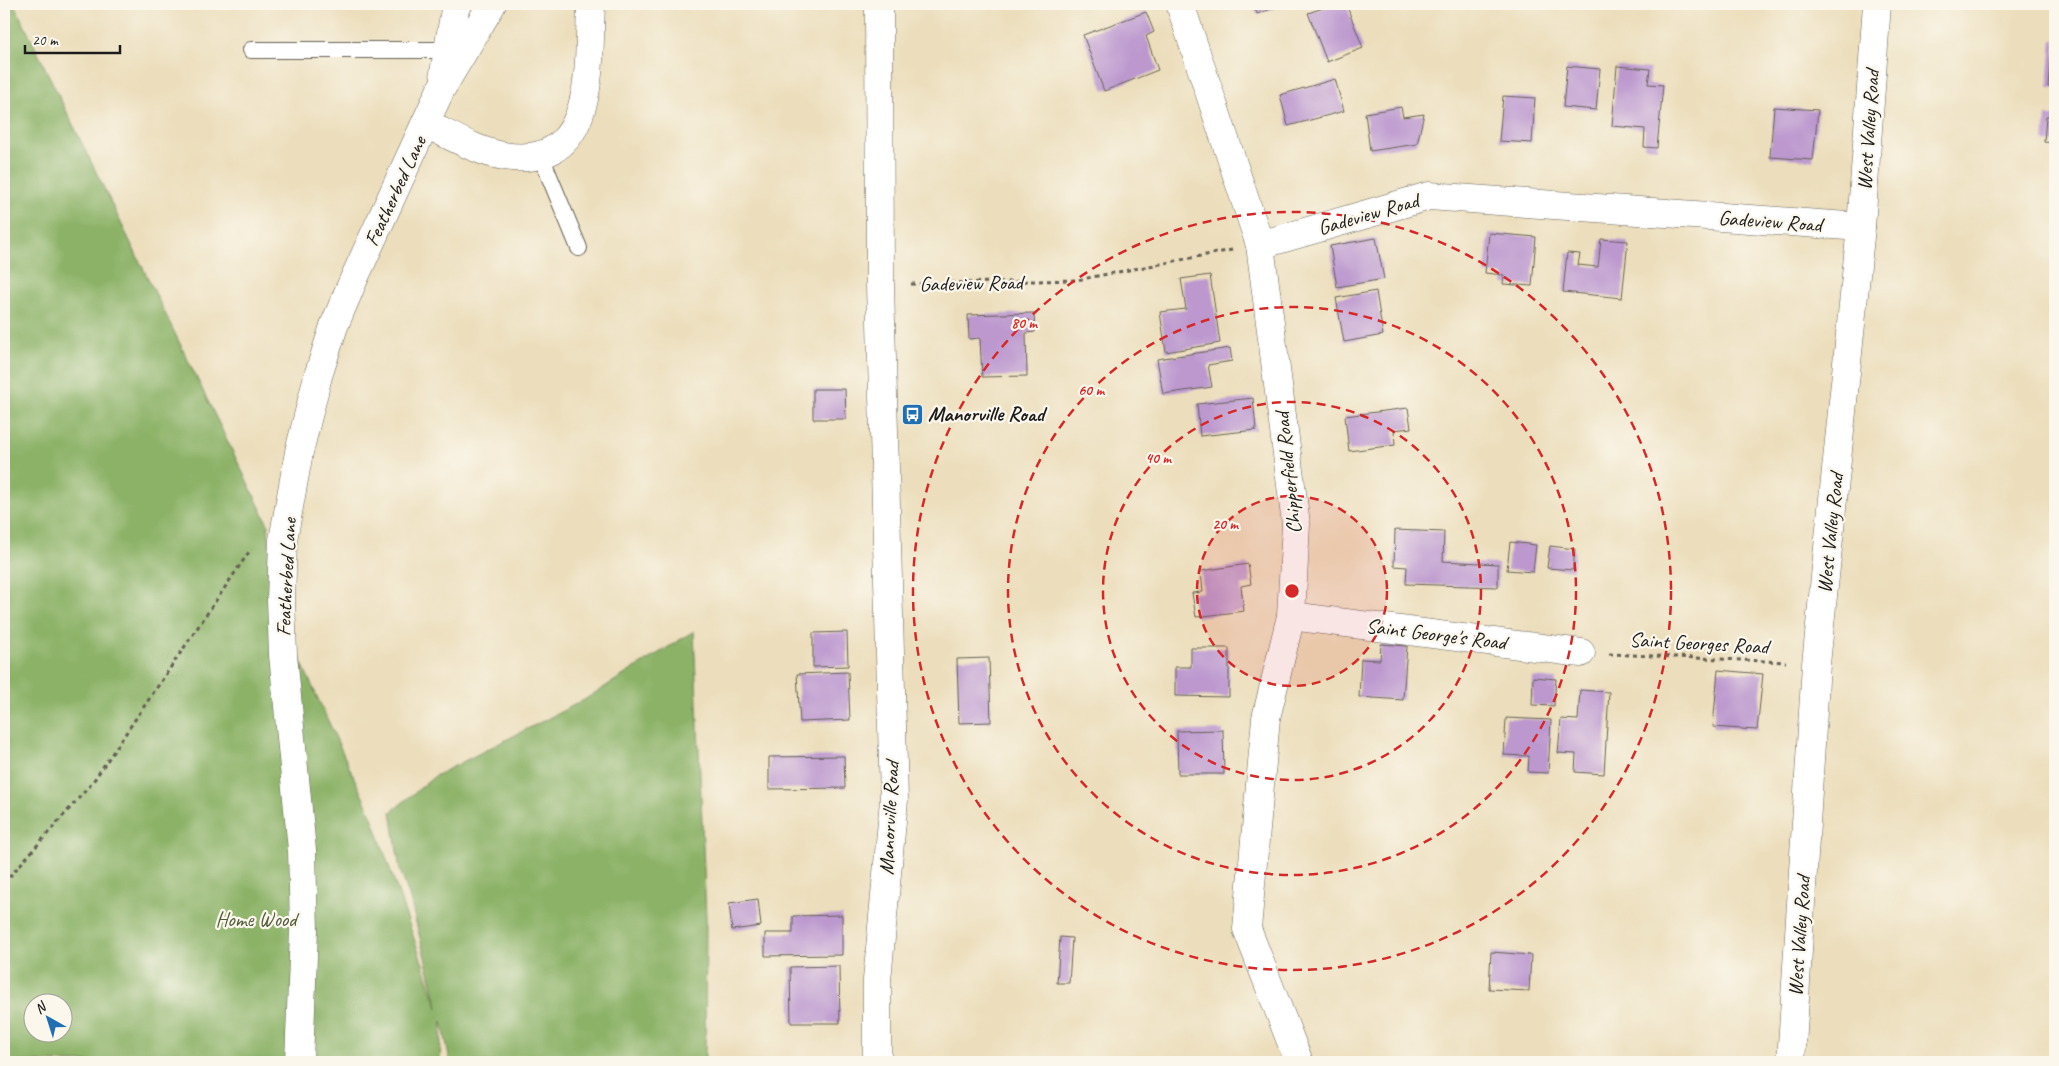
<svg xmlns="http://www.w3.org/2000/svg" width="2059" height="1066" viewBox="0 0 2059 1066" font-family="Caveat,sans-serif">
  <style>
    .forest { fill: #8cb267; stroke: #546742; fill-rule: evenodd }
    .building { fill: #bc98cf }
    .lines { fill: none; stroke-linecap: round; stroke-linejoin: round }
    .service-casing { stroke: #656054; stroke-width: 18 }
    .minor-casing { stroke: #656054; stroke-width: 29 }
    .tertiary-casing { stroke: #656054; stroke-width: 29 }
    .path { stroke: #656054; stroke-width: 3; stroke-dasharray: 4 4; stroke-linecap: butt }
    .service { stroke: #fff; stroke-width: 16 }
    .minor { stroke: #fff; stroke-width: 28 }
    .tertiary { stroke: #fff; stroke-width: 28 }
    .ring { fill: none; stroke: #d62828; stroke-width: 2.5; stroke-dasharray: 9 6 }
    .labels { text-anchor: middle; stroke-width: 4.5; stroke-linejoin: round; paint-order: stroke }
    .street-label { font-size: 21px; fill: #1c1c1c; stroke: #fbf7ec }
    .poi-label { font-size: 21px; font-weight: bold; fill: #1c1c1c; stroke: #fbf7ec; text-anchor: start }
    .park-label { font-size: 21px; fill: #505b3c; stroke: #fbf7ec }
    .centre { fill: #d62828; stroke: #fbf7ec; stroke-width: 2.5 }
    .ring-label { font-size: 15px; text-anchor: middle; font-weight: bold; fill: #d62828; stroke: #fbf7ec; stroke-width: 4.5; stroke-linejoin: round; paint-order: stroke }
  </style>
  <rect width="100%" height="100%" fill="#fbf7ec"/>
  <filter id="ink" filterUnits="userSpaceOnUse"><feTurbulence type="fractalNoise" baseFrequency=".02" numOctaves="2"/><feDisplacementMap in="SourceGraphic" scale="10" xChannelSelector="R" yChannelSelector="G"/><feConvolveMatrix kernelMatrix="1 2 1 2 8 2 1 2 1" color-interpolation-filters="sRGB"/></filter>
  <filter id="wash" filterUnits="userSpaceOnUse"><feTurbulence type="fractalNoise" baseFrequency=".0096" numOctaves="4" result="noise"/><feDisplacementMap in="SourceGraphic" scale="20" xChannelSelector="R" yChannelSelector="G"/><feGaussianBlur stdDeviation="1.12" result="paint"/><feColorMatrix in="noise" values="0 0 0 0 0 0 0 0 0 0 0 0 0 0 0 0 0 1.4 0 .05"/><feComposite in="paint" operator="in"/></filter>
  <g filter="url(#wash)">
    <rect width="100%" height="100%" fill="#ecdebc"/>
    <path class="forest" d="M4 4H14L268 524 273 600 372 817 438 1008 409 895 400 870 391 812 435 776 584 700 694 631 706 917 705 1062H450L442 1021 440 1062H4ZM32 1004H62V1034H32Z"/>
    <g id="blocks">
      <g class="building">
        <polygon points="1253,4 1285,4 1257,14"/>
        <polygon points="1335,4 1346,4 1363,48 1327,62 1308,13"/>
        <polygon points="1146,12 1154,32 1146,36 1158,70 1104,91 1083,35"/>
        <polygon points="2052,40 2055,40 2055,87 2048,87"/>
        <polygon points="1567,66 1600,69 1596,110 1563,107"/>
        <polygon points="1617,66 1650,69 1648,84 1663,85 1657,148 1644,147 1645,129 1612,126"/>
        <polygon points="1335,79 1344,111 1288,126 1280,95"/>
        <polygon points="1503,96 1535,98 1532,143 1499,141"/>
        <polygon points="1401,107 1403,117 1424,114 1417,144 1370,151 1365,113"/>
        <polygon points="1774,107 1818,110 1813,160 1770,157"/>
        <polygon points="2046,116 2055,116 2055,143 2044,142"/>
        <polygon points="1489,233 1536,237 1532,286 1503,284 1504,275 1485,273"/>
        <polygon points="1376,238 1384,279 1337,287 1330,246"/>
        <polygon points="1601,239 1628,241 1622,298 1563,292 1567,253 1580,254 1578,265 1598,267"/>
        <polygon points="1210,275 1220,343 1166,352 1160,312 1186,309 1181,279"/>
        <polygon points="1376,291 1383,335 1344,342 1336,298"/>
        <polygon points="1034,313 1035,332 1026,333 1027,376 982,377 980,338 969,339 968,315"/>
        <polygon points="1230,348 1232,361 1208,365 1212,387 1163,394 1157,359"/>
        <polygon points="813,389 845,389 846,419 813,419"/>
        <polygon points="1253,398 1256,430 1200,436 1197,404"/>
        <polygon points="1408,408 1411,428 1394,430 1395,445 1349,451 1345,416"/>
        <polygon points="1395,530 1444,532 1443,561 1498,564 1498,587 1406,584 1407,567 1394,566"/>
        <polygon points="1510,542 1536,545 1533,572 1507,570"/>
        <polygon points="1550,546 1575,549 1573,570 1547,568"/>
        <polygon points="1248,564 1251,584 1241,586 1244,611 1196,617 1192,593 1203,592 1201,571"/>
        <polygon points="847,632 848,666 813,667 813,633"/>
        <polygon points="1381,644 1407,646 1403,700 1359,697 1361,659 1380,660"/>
        <polygon points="1191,648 1229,648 1229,697 1175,696 1175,667 1191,667"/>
        <polygon points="989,658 991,722 959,723 957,659"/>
        <polygon points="1718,670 1763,674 1757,730 1713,727"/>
        <polygon points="848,672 850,720 800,722 797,674"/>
        <polygon points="1533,677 1556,679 1554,706 1532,705"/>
        <polygon points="1580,690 1609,692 1604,774 1575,772 1576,754 1558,753 1561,719 1578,720"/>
        <polygon points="1506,718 1551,720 1548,773 1528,772 1529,756 1504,755"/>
        <polygon points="1223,730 1224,774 1178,774 1177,731"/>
        <polygon points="844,756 845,788 769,789 769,757"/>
        <polygon points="758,899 761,926 732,930 729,903"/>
        <polygon points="842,915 842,955 765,956 765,933 793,933 793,916"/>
        <polygon points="1060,937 1072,938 1069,983 1057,983"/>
        <polygon points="1491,952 1531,955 1529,991 1489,989"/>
        <polygon points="839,966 840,1023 791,1023 790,967"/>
      </g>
    </g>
  </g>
  <g filter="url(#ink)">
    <use href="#blocks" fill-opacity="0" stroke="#656054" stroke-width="1"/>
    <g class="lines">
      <defs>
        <g id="service">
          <polyline points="251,50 448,50"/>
          <polyline points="540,154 579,248"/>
        </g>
        <g id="minor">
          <polyline points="1180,4 1260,245 1296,524 1291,616 1266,718 1247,929 1299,1062"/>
          <path d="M426 124C450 135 477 152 504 156 598 171 588 64 591 4"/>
          <polyline points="1260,245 1429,196 1861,227"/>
          <polyline points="1291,616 1581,653"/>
          <polyline points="877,1062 877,980 894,800 880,285 879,4"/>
          <polyline points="1791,1062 1816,664 1861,227 1877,4"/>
        </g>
        <g id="tertiary">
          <polyline points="444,73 456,4"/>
          <polyline points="299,1062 304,930 302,850 283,655 281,600 283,540 299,452 318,376 334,326 353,281 441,89 492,4"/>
        </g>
      </defs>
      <use href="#service" class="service-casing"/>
      <use href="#minor" class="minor-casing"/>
      <use href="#tertiary" class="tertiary-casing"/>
      <g class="path">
        <polyline points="911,284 1077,280 1232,250"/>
        <polyline points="1609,654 1786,662"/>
        <polyline points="4,883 92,783 251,549"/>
        <polyline points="1821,1061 1833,1062"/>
      </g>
      <use href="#service" class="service"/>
      <use href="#minor" class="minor"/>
      <use href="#tertiary" class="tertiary"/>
    </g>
  </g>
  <circle cx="1292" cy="591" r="95" fill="#d62828" fill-opacity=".12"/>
  <g class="ring">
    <circle cx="1292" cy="591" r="95"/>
    <circle cx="1292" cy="591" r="189"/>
    <circle cx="1292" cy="591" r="284"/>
    <circle cx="1292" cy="591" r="379"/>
  </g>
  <defs>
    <symbol id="bus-square" viewBox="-11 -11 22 22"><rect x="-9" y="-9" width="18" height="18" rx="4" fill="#1f6fb2" stroke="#fbf7ec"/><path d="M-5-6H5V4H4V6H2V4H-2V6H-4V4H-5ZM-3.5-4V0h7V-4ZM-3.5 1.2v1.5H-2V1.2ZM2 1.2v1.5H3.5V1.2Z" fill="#fff"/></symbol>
  </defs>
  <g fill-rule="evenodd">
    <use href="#bus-square" x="900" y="402" width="25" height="25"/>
  </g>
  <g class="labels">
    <g class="street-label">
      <text transform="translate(1868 130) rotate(-86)" y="7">West Valley Road</text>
      <text transform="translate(395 191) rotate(-65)" y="7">Featherbed Lane</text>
      <text transform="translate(1368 214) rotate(-16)" y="7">Gadeview Road</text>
      <text transform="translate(1770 221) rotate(4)" y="7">Gadeview Road</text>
      <text transform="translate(971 283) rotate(-1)" y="7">Gadeview Road</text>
      <text transform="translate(1288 473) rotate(-96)" y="7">Chipperfield Road</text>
      <text transform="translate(1830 533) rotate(-84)" y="7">West Valley Road</text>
      <text transform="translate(286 577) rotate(-87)" y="7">Featherbed Lane</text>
      <text transform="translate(1436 634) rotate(7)" y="7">Saint George's Road</text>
      <text transform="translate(1699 643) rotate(3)" y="7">Saint Georges Road</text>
      <text transform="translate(889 818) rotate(-87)" y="7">Manorville Road</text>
      <text transform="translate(1799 936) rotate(-86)" y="7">West Valley Road</text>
    </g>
    <g class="poi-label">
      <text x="928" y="421">Manorville Road</text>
    </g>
    <g class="park-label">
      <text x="256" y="926">Home Wood</text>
    </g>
  </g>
  <circle cx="1292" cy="591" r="8" class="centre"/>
  <g class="ring-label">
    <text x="1024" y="328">80 m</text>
    <text x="1091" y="395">60 m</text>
    <text x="1158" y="463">40 m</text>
    <text x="1225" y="529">20 m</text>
  </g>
  <rect width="2059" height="1066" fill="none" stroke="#fbf7ec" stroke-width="20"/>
  <g transform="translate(48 1018) rotate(321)"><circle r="24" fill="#fbf7ec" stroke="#a29f99"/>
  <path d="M0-4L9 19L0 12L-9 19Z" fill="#1f6fb2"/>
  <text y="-8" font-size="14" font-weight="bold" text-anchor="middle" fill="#1c1c1c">N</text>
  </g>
  <path d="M25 45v8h95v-8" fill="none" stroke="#1c1c1c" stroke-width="2.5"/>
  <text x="32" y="45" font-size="15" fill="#1c1c1c" stroke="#fbf7ec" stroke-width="4" paint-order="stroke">20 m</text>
</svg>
